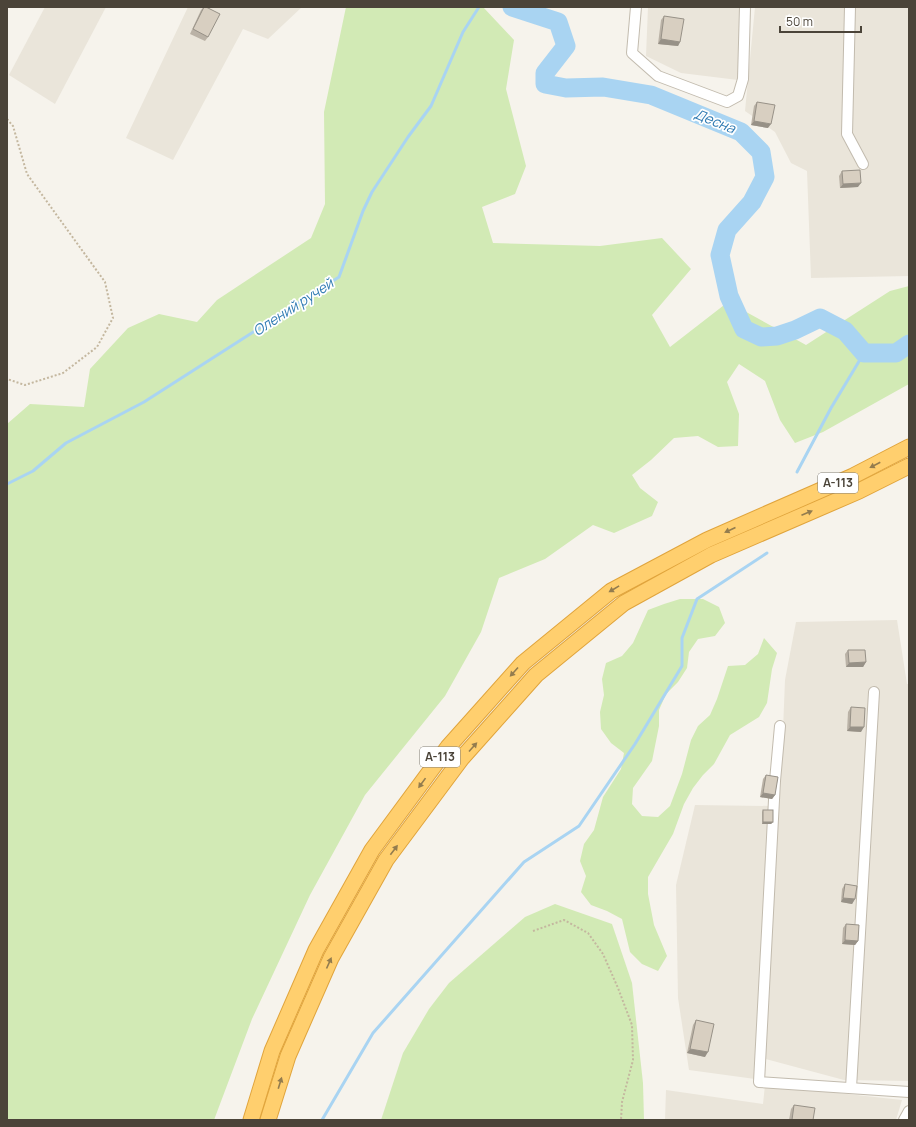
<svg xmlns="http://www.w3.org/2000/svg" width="916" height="1127" viewBox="0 0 916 1127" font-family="Manrope,sans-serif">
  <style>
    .residential { fill: #eae5da }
    .green { fill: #d2eab5 }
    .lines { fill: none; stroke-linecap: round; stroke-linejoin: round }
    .stream { stroke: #a9d4f2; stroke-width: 3 }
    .river { stroke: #a9d4f2; stroke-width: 19 }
    .minor-casing { stroke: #c2bbae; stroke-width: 12 }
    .highway-casing { stroke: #e0a43c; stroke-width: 17 }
    .path { stroke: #c4b79f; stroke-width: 2; stroke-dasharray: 2 2; stroke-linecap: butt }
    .minor { stroke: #fff; stroke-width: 10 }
    .highway { stroke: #ffcf6e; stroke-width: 15 }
    .wall { fill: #bab2a6 }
    .shaded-wall { fill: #979187 }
    .building { fill: #d8cfc1; stroke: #979187 }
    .oneway { fill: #937c4e }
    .labels { text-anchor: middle; stroke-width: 3.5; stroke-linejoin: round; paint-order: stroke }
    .shield { fill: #fff; stroke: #817c74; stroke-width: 1 }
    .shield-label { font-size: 12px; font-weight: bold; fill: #4b4439 }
    .water-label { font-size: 14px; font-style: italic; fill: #2e7ab2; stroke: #fff }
  </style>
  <rect width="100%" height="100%" fill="#f6f3ec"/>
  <g class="residential">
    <polygon points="45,7 106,7 55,104 9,75"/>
    <polygon points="188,7 302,7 268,39 243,29 173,160 126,138"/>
    <polygon points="648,7 744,7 738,80 681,73 646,56"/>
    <polygon points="755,7 909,7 909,276 811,278 807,171 791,163 775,132 745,111"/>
    <polygon points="897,620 907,684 909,684 909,1081 844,1080 762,1058 781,780 785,680 796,622"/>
    <polygon points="695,805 772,806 755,1079 689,1070 678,998 676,885"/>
    <polygon points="765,1085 902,1100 896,1120 665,1120 666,1090 763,1104"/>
  </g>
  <g class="green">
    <polygon points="346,7 483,7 514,40 506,89 526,166 515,194 482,207 493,243 600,246 662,238 691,269 652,315 670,347 728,302 806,345 890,291 909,286 909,384 823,432 795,443 780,420 765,381 739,364 727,382 739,414 738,446 718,447 698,436 674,438 651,460 632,475 640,488 658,502 652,516 614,533 593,525 545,559 499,578 481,632 445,696 365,795 310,895 252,1019 214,1120 7,1120 7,424 30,404 84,407 90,369 128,328 159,314 197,322 217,300 311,238 325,204 324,112"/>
    <polygon points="680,599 703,599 719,607 725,623 715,636 698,639 689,652 687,668 678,682 666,694 659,710 659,726 652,761 633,788 632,804 642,816 658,817 670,806 682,774 691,740 698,726 710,715 717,699 728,666 745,665 758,654 764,638 777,653 772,669 767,703 759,717 730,735 714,764 703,775 693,788 684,804 673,834 648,877 648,894 654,925 667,956 658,971 642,964 630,952 622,919 607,911 591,905 581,892 586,876 580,861 584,844 594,830 603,797 621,769 624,753 611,743 601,729 600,712 604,695 602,679 606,663 622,656 633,643 648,610 664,604"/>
    <polygon points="555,904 612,924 632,983 643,1083 644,1120 381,1120 403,1053 429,1009 449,983 525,917"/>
  </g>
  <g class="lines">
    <g class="stream">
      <polyline points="797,472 831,408 864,353"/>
      <polyline points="7,484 33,471 66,443 144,402 339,277 363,211 372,192 408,137 431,106 463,32 479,7"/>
      <polyline points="322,1120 373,1033 524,862 579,826 635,744 682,666 682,638 697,599 767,553"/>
    </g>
    <polyline class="river" points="512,7 558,22 566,46 545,73 545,84 566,88 603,87 651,95 741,132 761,152 765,177 752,202 727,230 720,255 729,296 744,329 761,337 777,336 795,330 820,318 845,331 864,353 896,353 909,344"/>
    <defs>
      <g id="minor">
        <polyline points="636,7 632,53 658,76 727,102 738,96 743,79 745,7"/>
        <polyline points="850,7 847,134 863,164"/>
        <polyline points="780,726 775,781 759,1082 909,1092"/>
        <polyline points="851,1088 874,692"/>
        <polyline points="904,1120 909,1111"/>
      </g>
      <g id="highway">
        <polyline points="251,1120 272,1051 316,950 372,850 448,747 523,663 611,591 707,540 853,476 909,447"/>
        <polyline points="268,1120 288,1056 331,958 386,860 462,758 536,675 624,603 711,555 859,491 909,466"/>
      </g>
    </defs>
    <use href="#minor" class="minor-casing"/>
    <use href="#highway" class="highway-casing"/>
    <g class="path">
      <polyline points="7,119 13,126 27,174 105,282 113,318 97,347 63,373 25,385 7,379"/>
      <polyline points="533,931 564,920 588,933 603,954 618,988 632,1025 633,1060 622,1102 621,1120"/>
    </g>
    <use href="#minor" class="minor"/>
    <use href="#highway" class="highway"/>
  </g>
  <g class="wall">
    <polygon points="204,7 208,37 205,41 190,34 201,10"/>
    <polygon points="664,16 680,42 678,46 658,44 661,20"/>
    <polygon points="757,102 768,128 751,125 754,106"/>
    <polygon points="842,171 858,187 840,188 839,176"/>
    <polygon points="848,650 866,662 863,667 846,667 845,654"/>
    <polygon points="851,707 861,732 847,731 848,712"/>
    <polygon points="766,775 775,795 772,799 760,797 763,779"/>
    <polygon points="763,810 773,822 771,824 762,824 762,812"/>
    <polygon points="845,884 855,899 852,904 841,902 842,889"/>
    <polygon points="846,924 858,941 855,945 842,944 843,928"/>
    <polygon points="696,1020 705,1057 687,1053 693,1025"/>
    <polygon points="794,1105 813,1120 789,1120 791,1109"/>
  </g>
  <g class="shaded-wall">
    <polygon points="661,39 680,42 678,46 658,44"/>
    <polygon points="754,121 771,124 768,128 751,125"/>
    <polygon points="861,183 858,187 840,188 843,184"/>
    <polygon points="866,662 863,667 846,667 849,663"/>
    <polygon points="850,727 864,727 861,732 847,731"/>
    <polygon points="763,793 775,795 772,799 760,797"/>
    <polygon points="763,822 773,822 771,824 762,824"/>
    <polygon points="843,898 855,899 852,904 841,902"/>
    <polygon points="845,940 858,941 855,945 842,944"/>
    <polygon points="690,1049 708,1052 705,1057 687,1053"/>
  </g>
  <g class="building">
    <polygon points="204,7 206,7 220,14 208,37 193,29"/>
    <polygon points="664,16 684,19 680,42 661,39"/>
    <polygon points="757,102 775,105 771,124 754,121"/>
    <polygon points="860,170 861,183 843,184 842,171"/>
    <polygon points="848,650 865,650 866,662 849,663"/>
    <polygon points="851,707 865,708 864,727 850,727"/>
    <polygon points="766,775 778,777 775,795 763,793"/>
    <rect x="763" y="810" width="10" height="12"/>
    <polygon points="845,884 857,886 855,899 843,898"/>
    <polygon points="846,924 859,925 858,941 845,940"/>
    <polygon points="696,1020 714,1024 708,1052 690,1049"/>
    <polygon points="794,1105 815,1108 813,1120 792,1120"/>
  </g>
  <defs><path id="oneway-solid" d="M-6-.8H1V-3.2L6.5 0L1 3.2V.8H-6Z"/></defs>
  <g class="oneway">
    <use href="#oneway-solid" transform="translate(875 465) rotate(152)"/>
    <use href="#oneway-solid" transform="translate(807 513) rotate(-23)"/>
    <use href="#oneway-solid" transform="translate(730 530) rotate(156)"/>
    <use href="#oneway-solid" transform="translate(614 589) rotate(149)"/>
    <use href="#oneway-solid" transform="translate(514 672) rotate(132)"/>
    <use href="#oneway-solid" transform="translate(473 747) rotate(-48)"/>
    <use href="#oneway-solid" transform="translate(422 783) rotate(126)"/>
    <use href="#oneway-solid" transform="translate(394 850) rotate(-53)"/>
    <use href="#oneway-solid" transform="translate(329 963) rotate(-66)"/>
    <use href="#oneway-solid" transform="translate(280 1083) rotate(-73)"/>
  </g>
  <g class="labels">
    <g class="shield">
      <rect x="818" y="473" width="40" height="20" rx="3"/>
      <rect x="420" y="747" width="40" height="20" rx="3"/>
    </g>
    <g class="shield-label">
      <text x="838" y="487">А-113</text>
      <text x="440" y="761">А-113</text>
    </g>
    <g class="water-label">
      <text transform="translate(715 121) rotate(22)" y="5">Десна</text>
      <text transform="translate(293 307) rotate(-33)" y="5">Олений ручей</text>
    </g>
  </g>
  <rect width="916" height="1127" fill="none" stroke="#4b4439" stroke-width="16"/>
  <path d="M780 26v6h81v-6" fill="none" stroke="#4b4439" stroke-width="2"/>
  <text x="786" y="26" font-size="12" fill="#4b4439" stroke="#ffffff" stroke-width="3" paint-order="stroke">50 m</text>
</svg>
